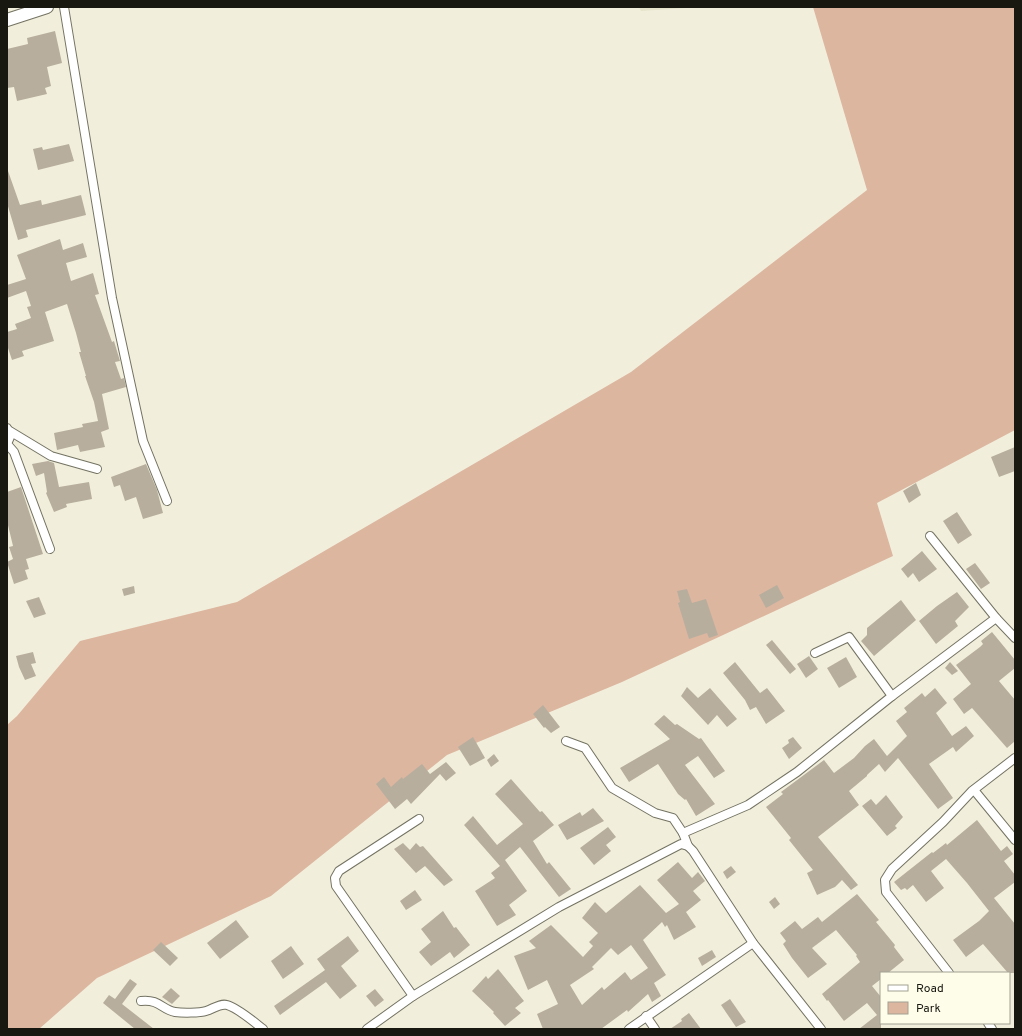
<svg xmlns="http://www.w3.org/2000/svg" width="1022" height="1036" viewBox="0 0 1022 1036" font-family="Overpass,sans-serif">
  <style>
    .built { fill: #e6e4ca }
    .green { fill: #ddb6a0 }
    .building { fill: #b8ae9e; fill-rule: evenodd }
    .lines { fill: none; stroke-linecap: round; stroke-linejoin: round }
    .street-casing { stroke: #747262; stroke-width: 10 }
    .secondary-casing { stroke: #747262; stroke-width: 14 }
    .street { stroke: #fff; stroke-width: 8 }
    .secondary { stroke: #fff; stroke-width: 12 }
  </style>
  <rect width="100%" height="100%" fill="#f1efdc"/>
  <polygon class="built" points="639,7 701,7 641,11"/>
  <polygon class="green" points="813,7 1015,7 1015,430 877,503 893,556 622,682 447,755 271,896 97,978 39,1029 7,1029 7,725 17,716 80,641 237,602 631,372 867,190"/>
  <g class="building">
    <polygon points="55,31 62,63 47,67 51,86 45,88 47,94 17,101 14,87 7,88 7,49 28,44 27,38"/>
    <polygon points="69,144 74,161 38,170 33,149 42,147 43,150"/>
    <polygon points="8,171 20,205 41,200 42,205 81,195 86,215 26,230 28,237 18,240 7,203 7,172"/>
    <polygon points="60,239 63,250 83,243 87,257 66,263 71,281 93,273 99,294 95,295 112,342 114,341 120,361 115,362 121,379 124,378 126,387 102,394 109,429 101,432 105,447 80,452 78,445 57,450 54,433 83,427 82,424 98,421 94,402 85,376 86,376 79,352 81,352 76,333 67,304 45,312 54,341 22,351 24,356 12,360 7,345 7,332 17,329 15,324 31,318 27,307 31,306 26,291 7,298 7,285 26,279 17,255"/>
    <polygon points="1015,447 1015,471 999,477 991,457"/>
    <polygon points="48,461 54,463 59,487 89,482 92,499 66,504 67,507 54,512 46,493 47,492 44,473 36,476 32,464"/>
    <polygon points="146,464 157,490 163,513 143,519 136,497 125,501 120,485 114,487 111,477"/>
    <polygon points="916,483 921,495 909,503 903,491"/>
    <polygon points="21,487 43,554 26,559 29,569 25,570 28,579 14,584 7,562 13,559 9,547 13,546 7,521 7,492"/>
    <polygon points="957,512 972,535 958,544 943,521"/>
    <polygon points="922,551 937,569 919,582 913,573 908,578 901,569"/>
    <polygon points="975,563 990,583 981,589 966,569"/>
    <polygon points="777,585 784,598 766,608 759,595"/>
    <polygon points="134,586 135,593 124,596 122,589"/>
    <polygon points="687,589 692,603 706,599 718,635 709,638 707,633 689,639 678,603 680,602 677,591"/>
    <polygon points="957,592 969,607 955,621 958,626 936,644 919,621 937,606"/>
    <polygon points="39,597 46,614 34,618 26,601"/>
    <polygon points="901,600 916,620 874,656 861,641 867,635 867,628"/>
    <polygon points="992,632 1015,660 1015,668 999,681 1015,700 1015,741 1007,748 972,708 964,714 953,699 971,684 956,665 980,647 983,644 981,641"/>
    <polygon points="772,640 796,669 790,674 766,645"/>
    <polygon points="33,652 36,663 31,664 36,676 25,680 19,667 16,656"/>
    <polygon points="809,656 818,669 806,678 797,664"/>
    <polygon points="846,657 857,677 839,688 827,668"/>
    <polygon points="735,662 760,693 767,688 785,711 766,724 756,707 750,710 745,700 723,673"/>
    <polygon points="950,662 958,671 952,675 945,668"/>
    <polygon points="687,687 698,698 710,688 737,719 727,727 717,715 708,725 681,696"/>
    <polygon points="935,688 947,703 936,713 952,736 966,726 974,736 956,752 953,747 929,764 953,798 938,809 898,758 885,772 879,764 867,775 867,776 849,791 859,805 818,837 858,885 851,890 842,880 835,887 817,895 807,873 813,870 789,840 791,838 766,807 783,794 781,792 824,760 834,773 854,758 865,746 874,739 887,756 907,736 896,721 907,712 904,708 922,693 925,697"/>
    <polygon points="543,705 560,727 551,733 545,727 544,728 533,714"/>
    <polygon points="664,715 675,725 677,724 699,739 701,738 725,771 714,778 698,756 685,765 715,804 696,816 686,799 685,800 678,794 658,764 629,782 620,768 670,739 654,724"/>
    <polygon points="473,737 485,758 470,766 458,747"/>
    <polygon points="793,737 802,748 789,759 782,748 789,743 788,740"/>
    <polygon points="494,754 499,761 491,767 487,760"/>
    <polygon points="446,762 456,773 446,781 440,774 411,804 407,799 395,809 376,784 384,777 391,787 402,777 403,779 422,764 430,774"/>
    <polygon points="511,779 540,812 542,811 554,825 533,841 547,864 549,862 571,889 559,897 520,847 505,860 527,891 509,905 516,915 497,926 475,891 495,878 491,873 500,866 464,825 473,816 497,845 523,824 495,794"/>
    <polygon points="886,795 903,817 895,826 897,828 887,836 862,806 871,799 876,805"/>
    <polygon points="593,808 604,821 567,840 558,825 580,812 582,816"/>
    <polygon points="977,820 1001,851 1007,846 1013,854 1004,861 1015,875 1015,882 994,898 1015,924 1015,973 1008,973 983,944 966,957 953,940 979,921 989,911 967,883 946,859 931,871 944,888 926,902 913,885 907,890 905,888 901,890 894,882 932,852 933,853 946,843 947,845"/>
    <polygon points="608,827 616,837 606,845 611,851 594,865 580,848"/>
    <polygon points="403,843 410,850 416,843 420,847 423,846 453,880 444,886 425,866 416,873 394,849"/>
    <path d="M678 862 692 878 698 872 705 881 693 891 701 900 686 912 696 927 674 940 667 925 665 927 662 922 643 940 666 975 654 983 661 996 652 1002 648 994 628 1012 627 1010 601 1029H543L537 1014 558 1004 547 980 528 990 514 956 536 948 529 941 551 925 583 957 593 946 589 942 598 933 582 918 595 902 606 913 640 885 666 913 679 904 657 880ZM631 945 648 968 631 980 625 972 604 990 602 987 582 1005 570 985 594 969 592 967 611 948 618 955Z"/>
    <polygon points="731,866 736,872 727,879 723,872"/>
    <polygon points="415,890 422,900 406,910 400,901"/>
    <polygon points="857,894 879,920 876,922 895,945 894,947 904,960 888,973 881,973 881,979 872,986 881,997 881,1029 859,1029 877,1015 867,1003 844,1021 828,1000 827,1001 822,994 860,962 856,956 857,955 836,930 812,948 827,964 808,978 792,958 783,944 786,941 780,933 795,921 802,929 818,917 822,922"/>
    <polygon points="775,897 780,904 774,909 769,902"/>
    <polygon points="443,911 454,928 456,927 470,945 454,958 450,952 431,966 419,952 431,942 421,929"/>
    <polygon points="236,920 249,937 220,959 207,943"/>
    <polygon points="348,936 359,951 341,966 357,986 340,999 326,982 280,1015 274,1006 325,970 317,959"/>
    <polygon points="161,942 178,958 170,966 153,950"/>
    <polygon points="291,946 304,964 283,979 271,961"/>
    <polygon points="712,950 716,957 702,966 698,958"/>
    <polygon points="498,969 524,1001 515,1008 521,1013 505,1026 493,1013 494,1012 472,991 486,976 488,979"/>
    <polygon points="130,979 137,984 122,1004 154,1029 135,1029 103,1003 109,995 115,999"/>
    <polygon points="171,988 180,996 172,1004 162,997"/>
    <polygon points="375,989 384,1000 375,1007 366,996"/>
    <polygon points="730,999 746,1022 736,1027 721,1005"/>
    <polygon points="689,1013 701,1029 670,1029 682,1021 681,1019"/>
  </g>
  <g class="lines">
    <defs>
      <g id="street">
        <polyline points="64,7 112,298 143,441 167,501"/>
        <polyline points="7,428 10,437 7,444 14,452 50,549"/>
        <polyline points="8,430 51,456 97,469"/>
        <polyline points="930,536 996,618 1015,638"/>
        <polyline points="815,653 849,637 892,696"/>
        <polyline points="566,741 585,748 612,788 655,813 673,818 683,833"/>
        <polyline points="974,790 1015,840"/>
        <polyline points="688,846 693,851 753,943 821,1029"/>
        <polyline points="949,973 886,892 885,880 892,869 943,822 972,791 1015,758"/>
        <polyline points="413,996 336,886 335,878 339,871 419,819"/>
        <path d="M141 1001C160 999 162 1010 175 1012 182 1013 200 1013 206 1011 213 1009 220 1003 227 1005 238 1008 254 1022 263 1029"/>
        <polyline points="646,1016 655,1029"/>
        <polyline points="988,1023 992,1029"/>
        <polyline points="367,1029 413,996 559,907 681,844 688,846 683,833 748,805 797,772 892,696 996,618"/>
        <polyline points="629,1029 753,943"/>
      </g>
      <polyline id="secondary" points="7,20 47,7"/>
    </defs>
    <use href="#street" class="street-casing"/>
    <use href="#secondary" class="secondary-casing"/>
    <use href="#street" class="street"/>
    <use href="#secondary" class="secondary"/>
  </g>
  <rect width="1022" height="1036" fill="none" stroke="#181811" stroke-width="16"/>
  <rect x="880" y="972" width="130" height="52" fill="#fefde9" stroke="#a2a193"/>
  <rect x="888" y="985" width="20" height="6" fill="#ffffff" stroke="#a2a193"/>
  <text x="916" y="992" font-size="12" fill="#181811">Road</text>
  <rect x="888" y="1002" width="20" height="12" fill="#ddb6a0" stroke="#a2a193"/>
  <text x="916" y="1012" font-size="12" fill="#181811">Park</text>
</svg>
